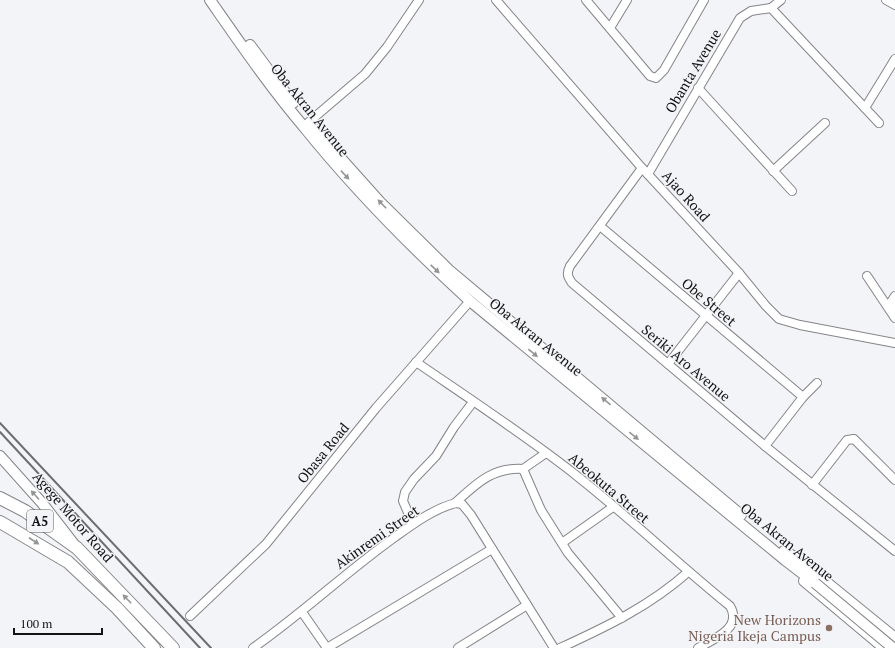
<svg xmlns="http://www.w3.org/2000/svg" width="895" height="648" viewBox="0 0 895 648" font-family="'PT Serif',serif">
  <style>
    .lines { fill: none; stroke-linecap: round; stroke-linejoin: round }
    .minor-casing { stroke: #848588; stroke-width: 10 }
    .major-casing { stroke: #848588; stroke-width: 12 }
    .highway-casing { stroke: #848588; stroke-width: 14 }
    .minor { stroke: #fff; stroke-width: 8 }
    .major { stroke: #fff; stroke-width: 10 }
    .highway { stroke: #fff; stroke-width: 12 }
    .rail { stroke: #6c6d6e; stroke-width: 2 }
    .major-bridge-casing { stroke: #848588; stroke-width: 12; stroke-linecap: butt }
    .major-bridge { stroke: #fff; stroke-width: 10 }
    .oneway { fill: #949595 }
    .education-dot { fill: #8d6e63; stroke: #f3f4f7; stroke-width: 1.5 }
    .labels { text-anchor: middle; stroke-width: 3; stroke-linejoin: round; paint-order: stroke }
    .shield { fill: #f3f4f7; stroke: #565657; stroke-width: 1 }
    .shield-label { font-size: 13px; font-weight: bold; fill: #121313 }
    .street-label { font-size: 14px; fill: #121313; stroke: #f3f4f7 }
    .education-label { font-size: 14px; fill: #785e54; stroke: #f3f4f7; text-anchor: end }
  </style>
  <rect width="100%" height="100%" fill="#f3f4f7"/>
  <g class="lines">
    <defs>
      <g id="minor">
        <polyline points="496,0 642,168 739,273 766,306 779,319 800,325 895,343"/>
        <polyline points="586,0 650,76 656,78 664,70 704,0"/>
        <polyline points="886,0 895,5"/>
        <polyline points="771,8 879,123"/>
        <polyline points="610,28 627,0"/>
        <polyline points="698,88 792,191"/>
        <polyline points="865,108 895,59"/>
        <polyline points="303,127 365,74 387,47 419,0"/>
        <path d="M642 168 570 266C566 274 568 277 572 283L765 446 895 551"/>
        <polyline points="773,171 825,123"/>
        <polyline points="648,174 740,18 751,11 771,8 781,0"/>
        <polyline points="600,226 803,397"/>
        <polyline points="867,276 895,318"/>
        <polyline points="895,296 891,302 895,308"/>
        <path d="M416 362C470 399 525 435 577 476 629 517 678 564 730 606 743 628 714 639 698 648"/>
        <polyline points="668,364 739,273"/>
        <polyline points="765,446 803,397 817,383"/>
        <polyline points="546,453 523,469 541,510 568,553 622,618"/>
        <polyline points="812,485 847,440 854,439 895,480"/>
        <path d="M455 503C476 484 492 467 523 469"/>
        <polyline points="413,524 403,501 405,492 414,479 436,456 454,427 473,402"/>
        <polyline points="562,543 613,507"/>
        <polyline points="302,612 327,648"/>
        <polyline points="190,616 266,544 376,408 470,301"/>
        <path d="M253 648C303 613 346 572 395 537 413 524 435 508 456 503L462 504 471 515 554 648"/>
        <polyline points="327,648 492,549"/>
        <polyline points="458,648 527,605"/>
        <path d="M560 648C606 627 650 606 688 572"/>
      </g>
      <g id="major">
        <path d="M210 0C240 43 270 87 304 127 354 189 411 247 470 301L785 560 815 583"/>
        <polyline points="250,45 293,103"/>
        <polyline points="312,126 380,202 449,270 741,515"/>
        <polyline points="0,456 42,503 73,543"/>
        <polyline points="784,551 793,556 820,577 895,638"/>
        <polyline points="804,581 884,648"/>
      </g>
      <g id="highway">
        <polyline points="0,498 25,511 77,548 173,648"/>
        <polyline points="0,522 68,562 117,608 154,648"/>
      </g>
    </defs>
    <use href="#minor" class="minor-casing"/>
    <use href="#major" class="major-casing"/>
    <use href="#highway" class="highway-casing"/>
    <use href="#minor" class="minor"/>
    <use href="#major" class="major"/>
    <use href="#highway" class="highway"/>
    <g class="rail">
      <polyline points="0,423 211,648"/>
      <polyline points="0,432 200,648"/>
    </g>
    <defs>
      <polyline id="major-bridge" points="815,583 893,648"/>
    </defs>
    <use href="#major-bridge" class="major-bridge-casing"/>
    <use href="#major-bridge" class="major-bridge"/>
  </g>
  <defs><path id="oneway-solid" d="M-6-.8H1V-3.2L6.5 0L1 3.2V.8H-6Z"/></defs>
  <g class="oneway">
    <use href="#oneway-solid" transform="translate(345 175) rotate(47)"/>
    <use href="#oneway-solid" transform="translate(382 204) rotate(-134)"/>
    <use href="#oneway-solid" transform="translate(435 269) rotate(43)"/>
    <use href="#oneway-solid" transform="translate(533 353) rotate(40)"/>
    <use href="#oneway-solid" transform="translate(606 401) rotate(-140)"/>
    <use href="#oneway-solid" transform="translate(634 436) rotate(39)"/>
    <use href="#oneway-solid" transform="translate(35 495) rotate(-132)"/>
    <use href="#oneway-solid" transform="translate(34 541) rotate(33)"/>
    <use href="#oneway-solid" transform="translate(127 599) rotate(-134)"/>
  </g>
  <circle class="education-dot" cx="829" cy="628" r="4"/>
  <g class="labels">
    <rect class="shield" x="27" y="510" width="26" height="22" rx="3"/>
    <g class="shield-label">
      <text x="40" y="526">A5</text>
    </g>
    <g class="street-label">
      <text transform="translate(693 71) rotate(-59)" y="5">Obanta Avenue</text>
      <text transform="translate(310 110) rotate(51)" y="5">Oba Akran Avenue</text>
      <text transform="translate(686 196) rotate(48)" y="5">Ajao Road</text>
      <text transform="translate(709 302) rotate(40)" y="5">Obe Street</text>
      <text transform="translate(536 337) rotate(39)" y="5">Oba Akran Avenue</text>
      <text transform="translate(686 363) rotate(40)" y="5">Seriki Aro Avenue</text>
      <text transform="translate(323 453) rotate(-51)" y="5">Obasa Road</text>
      <text transform="translate(609 488) rotate(40)" y="5">Abeokuta Street</text>
      <text transform="translate(73 517) rotate(49)" y="5">Agege Motor Road</text>
      <text transform="translate(377 537) rotate(-35)" y="5">Akinremi Street</text>
      <text transform="translate(787 542) rotate(39)" y="5">Oba Akran Avenue</text>
    </g>
    <g class="education-label">
      <text x="821" y="625">New Horizons<tspan x="821" dy="16">Nigeria Ikeja Campus</tspan></text>
    </g>
  </g>
  <path d="M14 628v6h88v-6" fill="none" stroke="#121313" stroke-width="2"/>
  <text x="20" y="628" font-size="12" fill="#121313" stroke="#f3f4f7" stroke-width="3" paint-order="stroke">100 m</text>
</svg>
